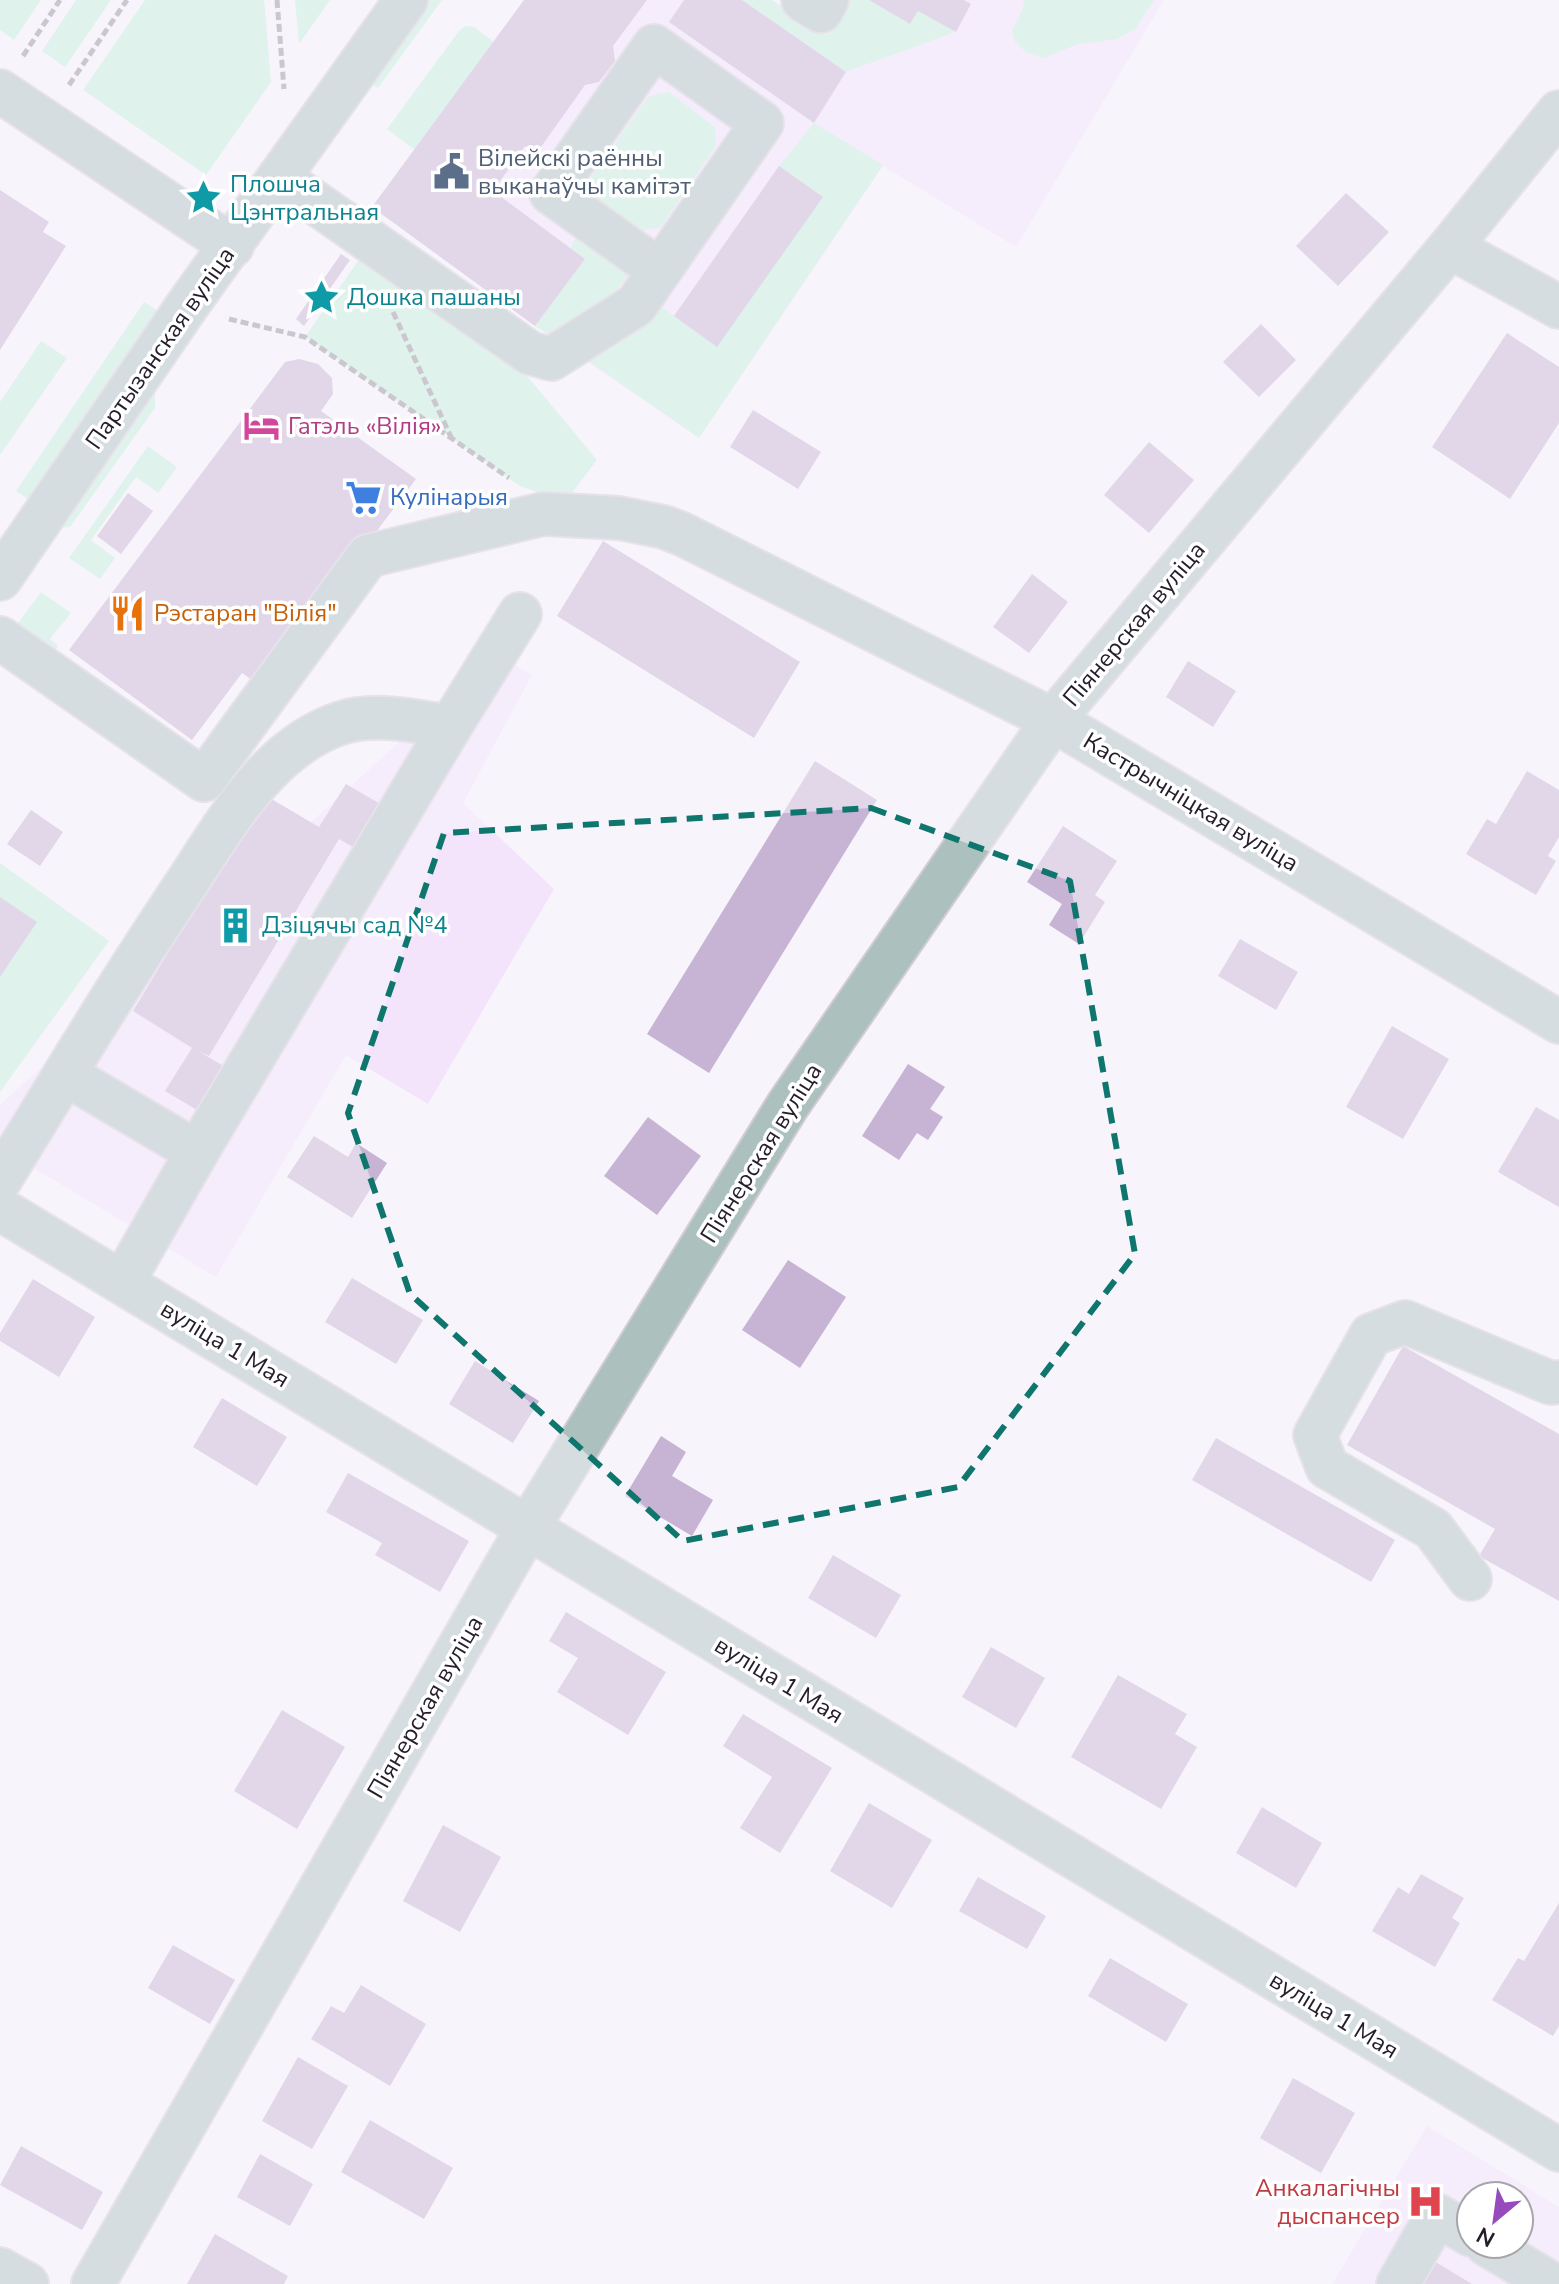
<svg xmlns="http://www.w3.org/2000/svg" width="1559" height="2284" viewBox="0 0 1559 2284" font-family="'Nunito Sans',sans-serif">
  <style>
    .built { fill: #f3e4fc; fill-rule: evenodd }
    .green { fill: #c0f1d9 }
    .building { fill: #c7b3d3 }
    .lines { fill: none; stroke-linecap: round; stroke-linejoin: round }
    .minor-casing { stroke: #d2cdd5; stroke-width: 46 }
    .path { stroke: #96919a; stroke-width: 5; stroke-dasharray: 8 4; stroke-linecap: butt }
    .minor { stroke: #acc0be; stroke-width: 42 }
    .marked { fill: none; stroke: #0f766e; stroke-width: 6; stroke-dasharray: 16 10; stroke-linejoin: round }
    .labels { text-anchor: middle; stroke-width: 7; stroke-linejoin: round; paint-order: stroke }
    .service-label { font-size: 24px; fill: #4e5e75; stroke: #fff; text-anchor: start }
    .culture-label { font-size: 24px; fill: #0d838f; stroke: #fff; text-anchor: start }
    .street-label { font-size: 24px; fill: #251e2a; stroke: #fff }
    .hotel-label { font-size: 24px; fill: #b23c85; stroke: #fff; text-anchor: start }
    .shop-label { font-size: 24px; fill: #366cbe; stroke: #fff; text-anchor: start }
    .food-label { font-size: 24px; fill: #c56008; stroke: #fff; text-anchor: start }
    .health-label { font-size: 24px; fill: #be3a42; stroke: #fff; text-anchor: end }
  </style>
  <rect width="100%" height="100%" fill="#f8f4fb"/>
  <g class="built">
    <polygon points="524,0 742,0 846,72 956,32 971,5 964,0 1164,0 1016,247 883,166 699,438 535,326 372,207"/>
    <polygon points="496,654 532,675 463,803 554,889 428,1104 346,1055 216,1277 0,1148 0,1105"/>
    <path d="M1427 2126 1559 2207V2284H1332ZM1471 2196H1519V2244H1471Z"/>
  </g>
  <g class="green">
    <polygon points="0,0 41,0 14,40 0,30"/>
    <polygon points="76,0 111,0 65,67 42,51"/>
    <polygon points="145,0 264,0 271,82 206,175 83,90"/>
    <polygon points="295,0 330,0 299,44"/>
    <polygon points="429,0 442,0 378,88 370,82"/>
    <polygon points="742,0 772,0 825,34 846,0 871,0 910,24 918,11 956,32 846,72"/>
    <polygon points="1023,0 1154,0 1135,29 1117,39 1078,44 1044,58 1027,53 1015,42 1012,31 1024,6"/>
    <polygon points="465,26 474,27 494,42 415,150 387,129 459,31"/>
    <polygon points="669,92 715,127 716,146 661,227 640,231 590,195 592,176 649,96"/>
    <polygon points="814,123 883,165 699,438 584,358 645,325 659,305 716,346 779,166"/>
    <polygon points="579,230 633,268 609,301 553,337 535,326 585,259 571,248"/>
    <polygon points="365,251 518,365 597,460 571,494 545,495 520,486 305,337"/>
    <polygon points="144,302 160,312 31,501 16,491"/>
    <polygon points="41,341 67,358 0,455 0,402"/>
    <polygon points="155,391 155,408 70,527 58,528"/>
    <polygon points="148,446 177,467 158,493 136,477 91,540 115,558 100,579 69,558"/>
    <polygon points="41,592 71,613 50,639 58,646 49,659 12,631"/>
    <polygon points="0,863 109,941 0,1092"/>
  </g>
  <g class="building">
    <polygon points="524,0 647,0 613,46 615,61 599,82 585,85 536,154 525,146 493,191 585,259 535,326 372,207"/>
    <polygon points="684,0 742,0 846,72 814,123 669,22"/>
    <polygon points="869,0 964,0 971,4 956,32 918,11 910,24"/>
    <polygon points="779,166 823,197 717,347 674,316"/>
    <polygon points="0,190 49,222 43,232 66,246 0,350"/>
    <polygon points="1346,193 1389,232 1338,286 1296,246"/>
    <polygon points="341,254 350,260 304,326 296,319"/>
    <polygon points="1261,324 1296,360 1259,397 1223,362"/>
    <polygon points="1507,333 1559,367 1559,423 1510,499 1432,447"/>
    <polygon points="299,359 318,364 332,378 333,394 321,411 416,479 260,686 242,673 192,740 69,650 285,362"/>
    <polygon points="753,410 821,452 798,489 730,447"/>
    <polygon points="1149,442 1194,480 1149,533 1104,495"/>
    <polygon points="128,493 153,511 121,554 97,536"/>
    <polygon points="603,541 800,662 754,738 557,616"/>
    <polygon points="1032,574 1068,602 1029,653 993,627"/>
    <polygon points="1188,661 1236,691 1213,727 1166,697"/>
    <polygon points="815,761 877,800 709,1073 647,1034"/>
    <polygon points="1527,771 1559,790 1559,837 1548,856 1556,861 1536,895 1466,854 1487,819 1496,824"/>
    <polygon points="346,784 389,809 363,853 339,839 209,1056 200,1052 235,1073 209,1117 165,1091 192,1048 133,1011 263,794 319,827"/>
    <polygon points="31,810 63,832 40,866 7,844"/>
    <polygon points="1063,826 1117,861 1095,895 1105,902 1079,944 1049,925 1062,904 1027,882"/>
    <polygon points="0,897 37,922 0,977"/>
    <polygon points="1240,939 1298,972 1276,1010 1218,976"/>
    <polygon points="1392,1026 1449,1059 1403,1139 1346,1107"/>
    <polygon points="908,1064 945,1087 930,1109 943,1117 928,1140 917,1133 899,1160 862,1136"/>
    <polygon points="1536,1107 1559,1120 1559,1207 1498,1172"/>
    <polygon points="648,1117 701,1156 657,1215 604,1176"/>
    <polygon points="314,1136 348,1157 356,1143 387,1163 352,1218 287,1177"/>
    <polygon points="788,1260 846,1297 800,1368 742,1330"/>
    <polygon points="352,1278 423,1320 396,1364 325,1322"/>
    <polygon points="33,1279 95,1317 59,1377 0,1341 0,1333"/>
    <polygon points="1403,1346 1559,1434 1559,1601 1479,1556 1495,1529 1347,1445"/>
    <polygon points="475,1361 539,1401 513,1443 449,1404"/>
    <polygon points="222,1398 287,1437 257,1486 193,1447"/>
    <polygon points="661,1436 686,1452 672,1476 713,1500 692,1536 625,1496"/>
    <polygon points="1216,1438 1395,1540 1371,1582 1192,1480"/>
    <polygon points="348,1473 469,1541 440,1592 375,1555 382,1543 326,1512"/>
    <polygon points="833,1555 901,1595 876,1638 808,1598"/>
    <polygon points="566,1612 666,1672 628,1735 557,1692 578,1658 549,1641"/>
    <polygon points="991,1647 1045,1678 1016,1728 962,1697"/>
    <polygon points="1118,1675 1187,1714 1175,1734 1197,1747 1161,1809 1071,1757"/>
    <polygon points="282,1710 345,1747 297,1829 234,1791"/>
    <polygon points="743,1714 832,1768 780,1853 740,1828 772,1777 723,1746"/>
    <polygon points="869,1803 932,1840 892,1908 830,1871"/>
    <polygon points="1262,1807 1322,1843 1296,1888 1236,1853"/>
    <polygon points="443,1825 501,1857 460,1932 403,1901"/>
    <polygon points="1421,1874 1464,1898 1452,1918 1460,1923 1435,1967 1372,1931 1398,1887 1409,1894"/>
    <polygon points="978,1877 1046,1916 1027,1949 959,1911"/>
    <polygon points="1559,1903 1559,2026 1553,2036 1492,2000 1518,1958 1524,1961"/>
    <polygon points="173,1945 235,1980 210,2024 148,1988"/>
    <polygon points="1110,1958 1188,2004 1166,2042 1088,1996"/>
    <polygon points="361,1985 426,2024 390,2086 311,2039 331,2006 344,2013"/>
    <polygon points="298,2057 348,2086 312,2149 262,2121"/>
    <polygon points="1293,2078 1355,2113 1321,2173 1260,2138"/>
    <polygon points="370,2120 453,2168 424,2219 341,2172"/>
    <polygon points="21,2146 103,2192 82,2230 0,2185"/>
    <polygon points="260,2154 313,2184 290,2226 237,2197"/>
    <polygon points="215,2234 288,2276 284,2284 187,2284"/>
    <polygon points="1429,2258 1472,2284 1413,2284"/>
  </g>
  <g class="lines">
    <defs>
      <g id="minor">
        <polyline points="803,0 821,11 827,0"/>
        <polyline points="0,91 232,246"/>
        <polyline points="280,178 530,353 551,359 636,305 762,123 654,46 551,193 659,270"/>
        <polyline points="1450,247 1559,307"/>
        <polyline points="0,579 189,303 406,0"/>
        <polyline points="0,638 204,780 368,556 543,514 619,518 664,527 682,534 1053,720 1559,1022"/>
        <path d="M65 1074C102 1013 140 953 180 893 222 831 265 748 341 723 374 712 417 721 450 727"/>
        <polyline points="197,1152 450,727 520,614"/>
        <polyline points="0,1180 65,1074 197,1152 123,1282"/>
        <polyline points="0,1209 1559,2150"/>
        <polyline points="1470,1579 1433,1529 1327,1467 1315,1435 1371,1335 1405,1322 1551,1383 1559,1382"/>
        <polyline points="1486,2244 1552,2284"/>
        <polyline points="0,2269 27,2284"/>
        <polyline points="93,2284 527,1529 788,1105 1053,720 1450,247 1559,112"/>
        <polyline points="1398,2284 1437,2215 1471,2235"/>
      </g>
    </defs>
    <use href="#minor" class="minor-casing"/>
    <g class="path">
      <polyline points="277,0 284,89"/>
      <polyline points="23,56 60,0"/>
      <polyline points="69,85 127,0"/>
      <polyline points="393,312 451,437"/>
      <polyline points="229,319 305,337 509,478"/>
    </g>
    <use href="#minor" class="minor"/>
  </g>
  <path d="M0 0H1559V2284H0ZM871 808 1070 881 1135 1254 958 1487 683 1541 410 1294 348 1113 444 833Z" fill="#f8f4fb" fill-opacity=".55" fill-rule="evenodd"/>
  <path class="marked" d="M871 808 1070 881 1135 1254 958 1487 683 1541 410 1294 348 1113 444 833Z"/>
  <defs>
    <symbol id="civic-bare" viewBox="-9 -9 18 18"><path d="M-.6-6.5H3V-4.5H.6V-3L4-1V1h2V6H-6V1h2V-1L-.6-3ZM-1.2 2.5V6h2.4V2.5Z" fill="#5c6f8a" stroke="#fff" stroke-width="2.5" paint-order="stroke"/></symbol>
    <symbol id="sight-bare" viewBox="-9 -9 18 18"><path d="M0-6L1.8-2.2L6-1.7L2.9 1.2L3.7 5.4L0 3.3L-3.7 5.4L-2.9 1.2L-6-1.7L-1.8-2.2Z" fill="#0f9aa8" stroke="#fff" stroke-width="2.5" paint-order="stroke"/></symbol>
    <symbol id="hotel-bare" viewBox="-9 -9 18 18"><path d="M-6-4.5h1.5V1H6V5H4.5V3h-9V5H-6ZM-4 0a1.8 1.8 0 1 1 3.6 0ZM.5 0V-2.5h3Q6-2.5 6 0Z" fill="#d1479c" stroke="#fff" stroke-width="2.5" paint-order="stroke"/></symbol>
    <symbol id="supermarket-bare" viewBox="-9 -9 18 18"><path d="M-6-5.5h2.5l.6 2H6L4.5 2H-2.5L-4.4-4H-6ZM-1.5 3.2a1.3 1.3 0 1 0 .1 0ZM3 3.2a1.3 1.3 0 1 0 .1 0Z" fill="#3f7fe0" stroke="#fff" stroke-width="2.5" paint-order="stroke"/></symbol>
    <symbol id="restaurant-bare" viewBox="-9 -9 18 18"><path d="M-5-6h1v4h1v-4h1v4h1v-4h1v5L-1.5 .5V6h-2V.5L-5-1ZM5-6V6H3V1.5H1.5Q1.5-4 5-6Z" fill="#e8710a" stroke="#fff" stroke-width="2.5" paint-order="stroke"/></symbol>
    <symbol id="building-bare" viewBox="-9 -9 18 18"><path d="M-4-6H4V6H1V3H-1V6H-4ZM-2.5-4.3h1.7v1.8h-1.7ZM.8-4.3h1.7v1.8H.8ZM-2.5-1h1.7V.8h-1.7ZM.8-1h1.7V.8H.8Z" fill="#0f9aa8" stroke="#fff" stroke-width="2.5" paint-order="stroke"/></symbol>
    <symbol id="hospital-bare" viewBox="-9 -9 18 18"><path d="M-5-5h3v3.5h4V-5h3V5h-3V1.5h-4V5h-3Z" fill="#e0444e" stroke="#fff" stroke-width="2.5" paint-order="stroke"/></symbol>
  </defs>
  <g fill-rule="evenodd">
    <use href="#civic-bare" x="426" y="146" width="51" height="51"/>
    <use href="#sight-bare" x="178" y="172" width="51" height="51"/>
    <use href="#sight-bare" x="296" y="272" width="51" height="51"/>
    <use href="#hotel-bare" x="236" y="400" width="51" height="51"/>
    <use href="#supermarket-bare" x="338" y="472" width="51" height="51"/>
    <use href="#restaurant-bare" x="102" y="588" width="51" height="51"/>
    <use href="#building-bare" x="210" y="900" width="51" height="51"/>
    <use href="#hospital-bare" x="1400" y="2176" width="51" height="51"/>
  </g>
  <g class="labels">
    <g class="service-label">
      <text x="478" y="166">Вілейскі раённы<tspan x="478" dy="28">выканаўчы камітэт</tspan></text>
    </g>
    <g class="culture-label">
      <text x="230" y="192">Плошча<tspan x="230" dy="28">Цэнтральная</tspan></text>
      <text x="347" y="305">Дошка пашаны</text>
      <text x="262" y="933">Дзіцячы сад №4</text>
    </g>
    <g class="street-label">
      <text transform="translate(160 348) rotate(-55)" y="8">Партызанская вуліца</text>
      <text transform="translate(1134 624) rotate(-50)" y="8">Піянерская вуліца</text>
      <text transform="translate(1191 802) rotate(31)" y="8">Кастрычніцкая вуліца</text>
      <text transform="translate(761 1153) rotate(-58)" y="8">Піянерская вуліца</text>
      <text transform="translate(225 1344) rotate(31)" y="8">вуліца 1 Мая</text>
      <text transform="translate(779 1680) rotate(31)" y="8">вуліца 1 Мая</text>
      <text transform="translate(425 1707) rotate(-60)" y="8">Піянерская вуліца</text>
      <text transform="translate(1334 2015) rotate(31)" y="8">вуліца 1 Мая</text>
    </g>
    <g class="hotel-label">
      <text x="288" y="434">Гатэль «Вілія»</text>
    </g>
    <g class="shop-label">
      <text x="390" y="505">Кулінарыя</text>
    </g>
    <g class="food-label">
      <text x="154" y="621">Рэстаран "Вілія"</text>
    </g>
    <g class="health-label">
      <text x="1400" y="2196">Анкалагічны<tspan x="1400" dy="28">дыспансер</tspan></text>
    </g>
  </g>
  <g transform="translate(1495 2220) rotate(209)"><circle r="38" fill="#ffffff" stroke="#a8a5aa" stroke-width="2"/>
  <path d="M0-6L14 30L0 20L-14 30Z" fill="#974abc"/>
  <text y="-12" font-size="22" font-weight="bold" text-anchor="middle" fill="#251e2a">N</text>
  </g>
</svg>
